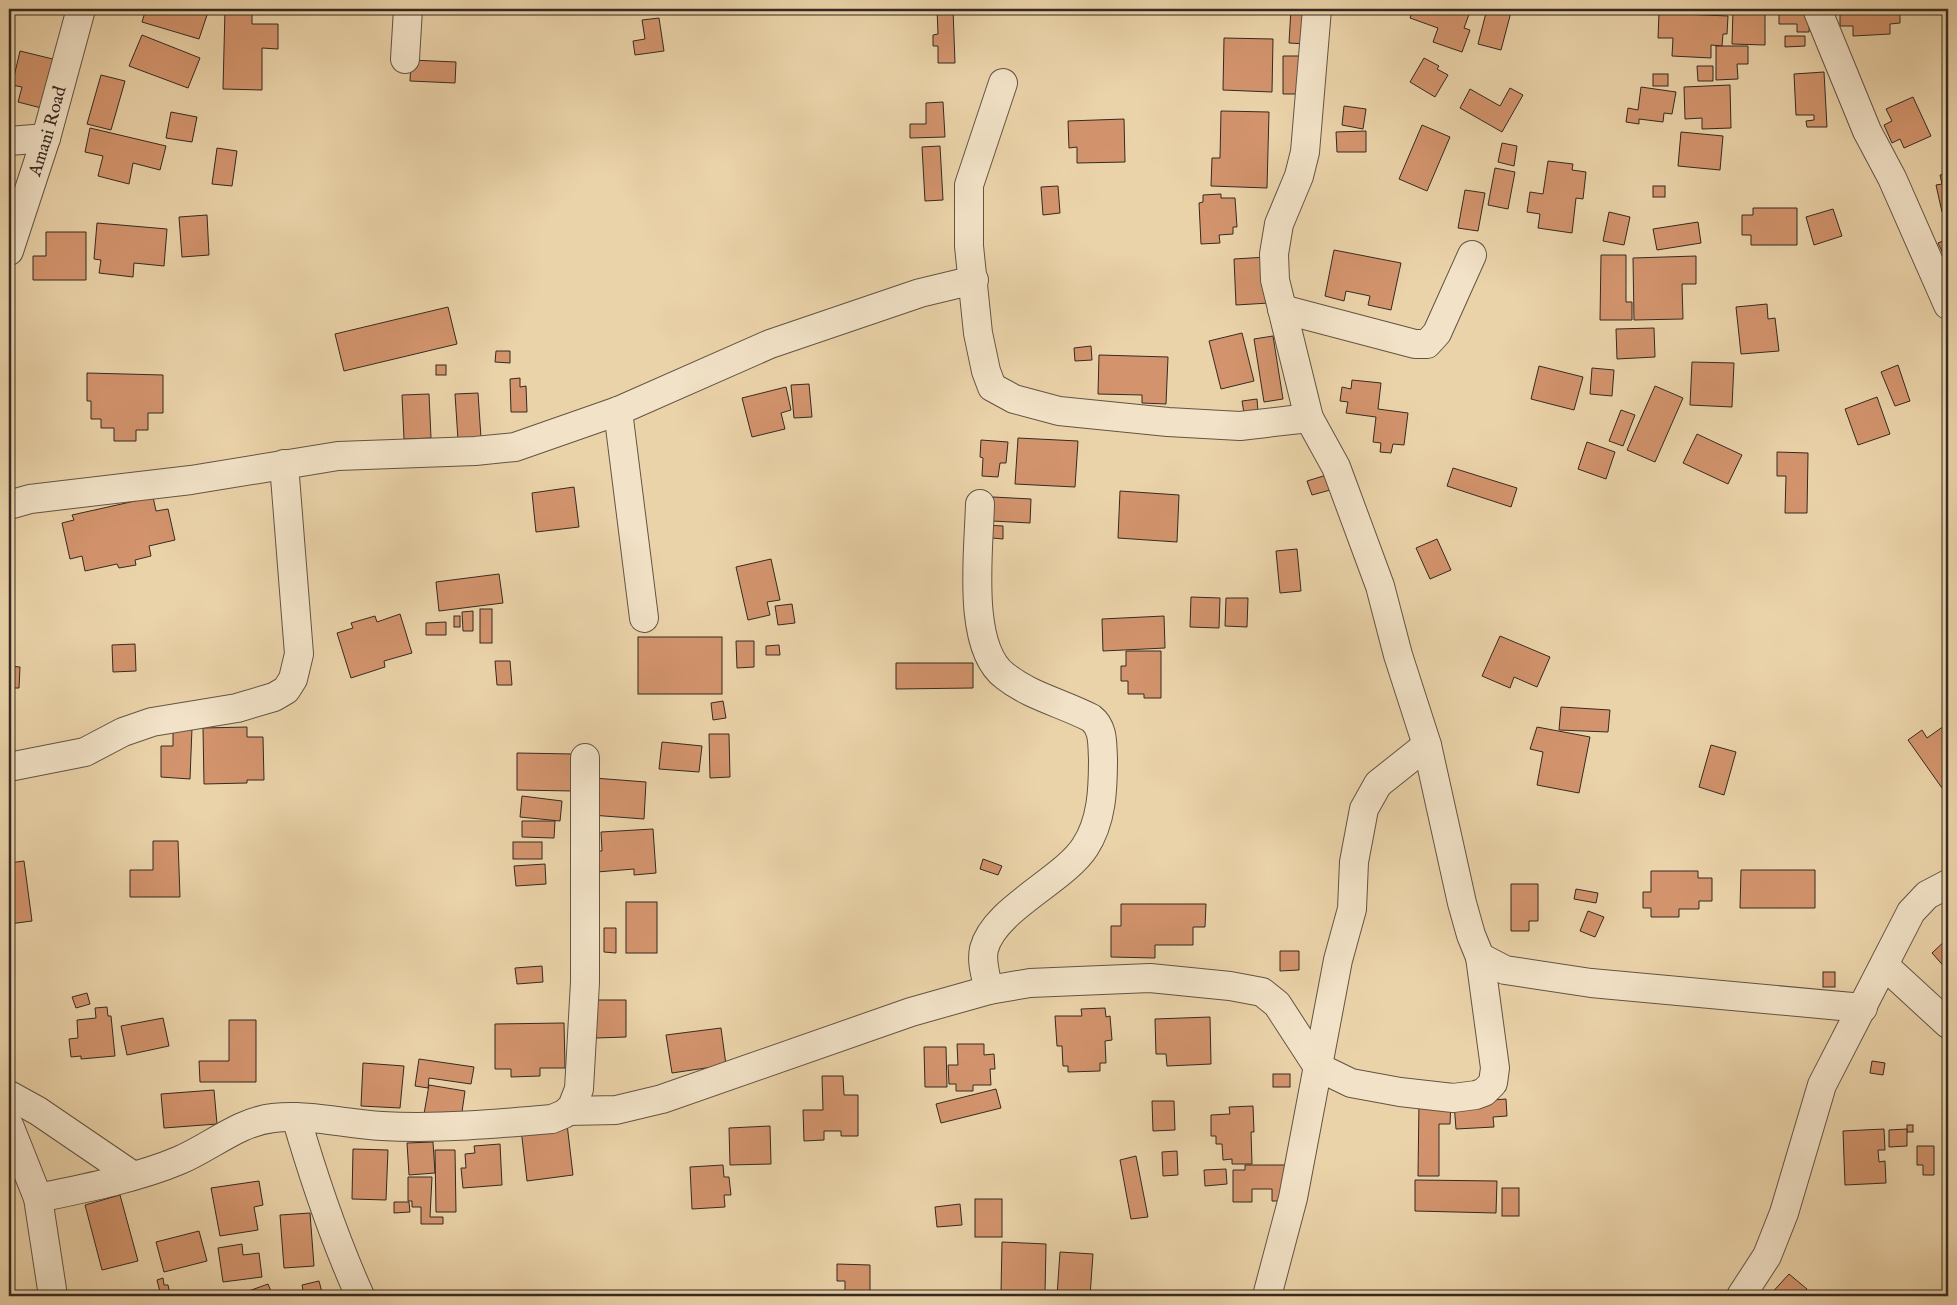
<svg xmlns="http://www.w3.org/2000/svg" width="1957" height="1305" viewBox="0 0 1957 1305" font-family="'IM FELL English',serif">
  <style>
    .building { fill: #d3946d; stroke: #352a22 }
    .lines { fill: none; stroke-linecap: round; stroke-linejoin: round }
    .minor-casing { stroke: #625444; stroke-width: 30 }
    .minor { stroke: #f2e2c7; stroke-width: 28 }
    .labels { text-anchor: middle; stroke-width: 4; stroke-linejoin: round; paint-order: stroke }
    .street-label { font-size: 18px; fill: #352a22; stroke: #f2e2c7 }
  </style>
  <rect width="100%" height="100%" fill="#ebd3a9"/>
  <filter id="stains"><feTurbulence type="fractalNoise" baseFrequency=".004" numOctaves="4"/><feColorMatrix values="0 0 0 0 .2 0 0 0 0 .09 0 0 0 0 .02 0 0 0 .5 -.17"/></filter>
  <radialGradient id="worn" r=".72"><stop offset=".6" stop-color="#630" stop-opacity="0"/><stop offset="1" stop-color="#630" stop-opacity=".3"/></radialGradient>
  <g class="building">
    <polygon points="146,9 209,9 199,39 142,22"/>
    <polygon points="225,9 252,9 252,24 278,24 278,49 262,48 262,90 223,89"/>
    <polygon points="547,9 576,9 548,14"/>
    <polygon points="937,9 953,9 955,63 938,63 938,46 933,46 933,35 938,34"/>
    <polygon points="1291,9 1308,9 1307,44 1289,43"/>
    <polygon points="1413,9 1471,9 1464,28 1470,30 1462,52 1433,42 1438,28 1410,18"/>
    <polygon points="1487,9 1511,12 1501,50 1478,44"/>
    <polygon points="1529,9 1543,9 1541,13"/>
    <polygon points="1733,9 1765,9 1765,45 1732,44"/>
    <polygon points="1779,9 1810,9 1809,32 1797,32 1797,24 1779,24"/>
    <polygon points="1840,9 1900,9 1900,23 1890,24 1890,34 1853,36 1853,26 1840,26"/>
    <polygon points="1659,13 1728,16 1727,34 1723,34 1722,46 1711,45 1711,58 1672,56 1673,38 1658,38"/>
    <polygon points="659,18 664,51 635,55 633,41 645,39 642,20"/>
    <polygon points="142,35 200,58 188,88 129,66"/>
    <polygon points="1785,36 1805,36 1805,46 1785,47"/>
    <polygon points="1224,38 1273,39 1272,92 1223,90"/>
    <polygon points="1716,46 1748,46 1748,64 1737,64 1738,79 1716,80"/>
    <polygon points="20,51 61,61 49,110 18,102 22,87 12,85"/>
    <polygon points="1283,56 1304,56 1305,94 1283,94"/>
    <polygon points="1424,58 1439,66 1437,69 1448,75 1435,97 1410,82"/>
    <polygon points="411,60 456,62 455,83 410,81"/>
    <polygon points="1697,66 1713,66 1713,81 1698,81"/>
    <polygon points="1824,72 1827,127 1807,127 1806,121 1814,120 1814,115 1796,115 1794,74"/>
    <rect x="1653" y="74" width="15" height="12"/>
    <polygon points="101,75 125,81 111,130 87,124"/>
    <polygon points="1730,85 1731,128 1702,129 1702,118 1685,119 1684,87"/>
    <polygon points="1641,87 1676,92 1672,114 1664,113 1663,122 1639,119 1639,124 1626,122 1628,108 1638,110"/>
    <polygon points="1510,88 1523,95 1502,132 1460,108 1470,89 1500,106"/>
    <polygon points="1913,97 1931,136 1904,148 1900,139 1892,143 1884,125 1892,121 1886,109"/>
    <polygon points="943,102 945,137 910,138 910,124 926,124 926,103"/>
    <polygon points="1344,106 1366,109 1363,129 1342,125"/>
    <polygon points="1221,111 1269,112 1267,188 1211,186 1212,158 1220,158"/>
    <polygon points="171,112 197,117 192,142 166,138"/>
    <polygon points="1124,119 1125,162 1077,163 1077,147 1069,148 1068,121"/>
    <polygon points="1422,125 1450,137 1427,191 1399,179"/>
    <polygon points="90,128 166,146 160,170 133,163 129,184 98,176 103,156 85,152"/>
    <polygon points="1366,131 1366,152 1337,152 1336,132"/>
    <polygon points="1681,132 1723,136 1720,170 1678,166"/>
    <polygon points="1502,143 1517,146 1514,166 1498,162"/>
    <polygon points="940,146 943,200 925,201 922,147"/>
    <polygon points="217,148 237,151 232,186 212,184"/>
    <polygon points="1548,161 1573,164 1572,170 1586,172 1583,199 1576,198 1572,233 1538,228 1540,214 1527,212 1530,192 1543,194"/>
    <polygon points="1495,168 1515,172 1508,209 1488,205"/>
    <polygon points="1948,173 1948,216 1947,211 1942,212 1936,185 1942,184 1940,175"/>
    <polygon points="1058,186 1060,213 1043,215 1041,187"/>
    <rect x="1653" y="186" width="12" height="11"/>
    <polygon points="1465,190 1485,193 1478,231 1458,228"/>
    <polygon points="1221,194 1221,198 1235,198 1237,227 1233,227 1233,234 1219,235 1220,243 1201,244 1199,203 1203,202 1203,195"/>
    <polygon points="1753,208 1797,208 1797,245 1751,245 1751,235 1742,235 1742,215 1753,215"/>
    <polygon points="1833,209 1842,236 1814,245 1806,217"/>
    <polygon points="1609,212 1630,217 1624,245 1603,241"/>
    <polygon points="207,215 209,255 182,257 179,217"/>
    <polygon points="1698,222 1701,243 1657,250 1653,229"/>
    <polygon points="97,223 167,229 164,266 134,263 133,277 99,273 101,260 94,259"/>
    <polygon points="46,232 86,232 86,280 33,280 33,256 46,256"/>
    <polygon points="1948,239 1948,264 1938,243"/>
    <polygon points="1334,250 1401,263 1391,310 1368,305 1370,296 1346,291 1344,301 1325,296"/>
    <polygon points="1601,255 1626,255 1626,302 1632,302 1632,320 1600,320"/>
    <polygon points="1696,256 1696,284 1682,284 1683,319 1634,320 1633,258"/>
    <polygon points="1267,257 1269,303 1236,305 1234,259"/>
    <polygon points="1767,304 1768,319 1775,318 1779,351 1741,354 1736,307"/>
    <polygon points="448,307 457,344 344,371 335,334"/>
    <polygon points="1654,328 1655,357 1617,359 1616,329"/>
    <polygon points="1242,333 1254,381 1221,389 1209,341"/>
    <polygon points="1273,336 1283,399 1264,402 1254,339"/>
    <polygon points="1091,346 1092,360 1075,361 1074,348"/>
    <polygon points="496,351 510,351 510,363 495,362"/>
    <polygon points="1099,355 1168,357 1166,404 1142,403 1142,395 1098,394"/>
    <polygon points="1692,362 1734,363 1732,407 1690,405"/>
    <rect x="436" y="365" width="10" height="10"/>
    <polygon points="1898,365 1910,401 1895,406 1881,372"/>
    <polygon points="1539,366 1583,377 1574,410 1531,399"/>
    <polygon points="1592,368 1614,370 1612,396 1590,394"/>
    <polygon points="87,373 163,375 163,413 148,413 148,430 136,430 136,441 114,441 114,428 101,428 101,419 91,419 91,401 87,401"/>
    <polygon points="520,378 520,387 526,386 527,412 511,412 510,379"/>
    <polygon points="1352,380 1381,383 1378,409 1408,413 1404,445 1393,444 1391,453 1380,452 1381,443 1373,442 1376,417 1346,413 1348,402 1340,401 1342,387 1351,389"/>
    <polygon points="809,384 812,417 794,418 791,385"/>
    <polygon points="1655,386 1683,398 1655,462 1627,450"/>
    <polygon points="786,387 791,410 781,413 785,429 752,437 742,398"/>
    <polygon points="478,393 481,438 458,440 455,394"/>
    <polygon points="429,394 431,438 404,439 402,395"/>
    <polygon points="1877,397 1890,434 1858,445 1845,409"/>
    <polygon points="1257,399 1258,412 1244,413 1242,401"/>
    <polygon points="1621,410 1635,415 1623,446 1609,441"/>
    <polygon points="1697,434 1742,455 1728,484 1683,463"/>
    <polygon points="1018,438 1078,441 1075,487 1015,484"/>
    <polygon points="981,440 1008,442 1006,463 1000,463 998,477 982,476 983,458 980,457"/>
    <polygon points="1587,442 1615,452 1606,479 1578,469"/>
    <polygon points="1777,452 1808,453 1807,513 1785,513 1786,476 1777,476"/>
    <polygon points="1453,468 1517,488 1511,507 1447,486"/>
    <polygon points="1330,474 1334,489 1312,495 1307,481"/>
    <polygon points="574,487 579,527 536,532 532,493"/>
    <polygon points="1120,491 1179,495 1177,542 1118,538"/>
    <polygon points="153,497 156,511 168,509 175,540 149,546 151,556 135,560 136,565 119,568 117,564 85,571 82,556 70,559 62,523 74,520 72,515"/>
    <polygon points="993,497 1031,499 1030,523 992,521"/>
    <polygon points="983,525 1003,526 1003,539 982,537"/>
    <polygon points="1437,539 1451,570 1430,579 1416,548"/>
    <polygon points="1297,549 1301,591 1280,593 1276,551"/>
    <polygon points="771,559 780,600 767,602 770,615 748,620 736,567"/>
    <polygon points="499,574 503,603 439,611 436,582"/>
    <polygon points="1191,597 1220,598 1219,628 1190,627"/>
    <polygon points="1226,598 1248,598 1247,627 1225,626"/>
    <polygon points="792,604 795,623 778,625 775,606"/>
    <rect x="480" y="609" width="12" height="34"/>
    <polygon points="473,611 473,631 463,631 462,612"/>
    <polygon points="400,614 412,653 384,661 385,667 351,678 337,633 353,628 351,623 375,616 377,622"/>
    <rect x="454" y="616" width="6" height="11"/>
    <polygon points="1164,616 1165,648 1103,651 1102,619"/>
    <polygon points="446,622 446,635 426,635 426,623"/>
    <polygon points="1500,636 1550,657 1537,687 1514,677 1510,688 1482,676"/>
    <rect x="638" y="637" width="84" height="57"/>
    <polygon points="736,641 754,641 754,667 737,668"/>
    <polygon points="135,644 136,671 113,672 112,645"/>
    <polygon points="779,645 780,655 766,655 766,646"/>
    <polygon points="1126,651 1161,651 1161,698 1144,698 1144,694 1128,694 1128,681 1121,681 1121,666 1126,666"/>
    <polygon points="495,661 510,661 512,685 497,685"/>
    <polygon points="896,663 973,663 973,688 896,689"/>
    <polygon points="9,666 20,667 19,688 9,688"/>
    <polygon points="723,701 726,718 713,720 711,703"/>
    <polygon points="1561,707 1610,710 1608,732 1559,730"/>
    <polygon points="1944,726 1948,731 1948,784 1942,788 1908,740 1922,730 1927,738"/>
    <polygon points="173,727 192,728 190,779 161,777 161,746 173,746"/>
    <polygon points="247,727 247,737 263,737 264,780 247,780 247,783 204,784 203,728"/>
    <polygon points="1537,727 1590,737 1579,793 1537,785 1543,752 1530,749"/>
    <polygon points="709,734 729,734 730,777 710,778"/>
    <polygon points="662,742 702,746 699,772 659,769"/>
    <polygon points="1711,745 1736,752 1724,795 1699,787"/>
    <polygon points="517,753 574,754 573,791 517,790"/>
    <polygon points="594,778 646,782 644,819 591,815"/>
    <polygon points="522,796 562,801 560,821 520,817"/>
    <polygon points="522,821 555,821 554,838 522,837"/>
    <polygon points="653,829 656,873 634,875 634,869 597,872 595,851 602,851 601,832"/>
    <polygon points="153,841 178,841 180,897 130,897 130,870 153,870"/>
    <rect x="513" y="842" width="29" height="17"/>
    <polygon points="983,859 1002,866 998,875 980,869"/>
    <polygon points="24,861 32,921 9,924 9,863"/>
    <polygon points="545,864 546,884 516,886 514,866"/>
    <polygon points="1741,870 1815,870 1815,908 1740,908"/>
    <polygon points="1651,871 1698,871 1698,878 1712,878 1712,901 1699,901 1699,909 1679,909 1679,917 1651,917 1651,908 1643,908 1643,892 1651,892"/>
    <polygon points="1511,884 1538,884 1538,921 1529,921 1529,931 1511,931"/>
    <polygon points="1576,889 1598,893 1596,903 1574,899"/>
    <rect x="626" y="902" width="31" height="51"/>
    <polygon points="1121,904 1206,904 1205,927 1193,927 1193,945 1155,945 1155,958 1111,957 1111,926 1121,926"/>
    <polygon points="1588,911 1604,917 1595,937 1580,931"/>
    <polygon points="604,928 616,928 616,953 604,952"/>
    <polygon points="1948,938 1948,971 1932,953"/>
    <polygon points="1280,951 1299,951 1299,970 1280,971"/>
    <polygon points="542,966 543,982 517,984 515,968"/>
    <rect x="1823" y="972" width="12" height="15"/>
    <polygon points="87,993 90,1004 76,1008 72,997"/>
    <polygon points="595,1000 626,1000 626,1037 596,1038"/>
    <polygon points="107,1007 108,1016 111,1016 115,1056 81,1059 81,1056 71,1057 69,1039 78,1038 77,1020 96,1018 95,1008"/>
    <polygon points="1105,1008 1106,1017 1110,1016 1112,1040 1105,1041 1106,1063 1100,1063 1100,1071 1068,1072 1068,1066 1063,1066 1062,1046 1057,1046 1055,1016 1082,1016 1081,1009"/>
    <polygon points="1210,1017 1211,1064 1167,1066 1166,1054 1156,1054 1155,1019"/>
    <polygon points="163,1018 169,1046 127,1055 121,1026"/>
    <polygon points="229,1020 256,1020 256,1082 200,1082 199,1061 229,1061"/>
    <polygon points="564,1023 565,1068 540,1068 540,1076 511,1077 511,1069 495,1069 495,1024"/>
    <polygon points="721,1028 726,1065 672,1073 666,1035"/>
    <polygon points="957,1044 984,1044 984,1055 994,1054 995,1069 990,1069 991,1085 973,1085 973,1091 956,1091 956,1084 949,1084 948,1065 958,1065"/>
    <polygon points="924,1047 946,1047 947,1087 925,1087"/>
    <polygon points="419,1059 474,1067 471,1084 429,1078 428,1088 415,1086"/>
    <polygon points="1872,1061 1885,1063 1883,1075 1870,1073"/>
    <polygon points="363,1063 404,1066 400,1108 361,1106"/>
    <rect x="1273" y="1074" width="17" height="13"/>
    <polygon points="822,1076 843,1076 844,1095 858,1095 858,1136 841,1136 841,1131 824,1131 824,1140 804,1141 803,1110 823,1110"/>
    <polygon points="429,1085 465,1091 461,1119 424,1114"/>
    <polygon points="996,1089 1001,1108 941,1123 936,1104"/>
    <polygon points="214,1090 217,1124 164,1128 161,1094"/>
    <polygon points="1506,1099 1507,1116 1493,1117 1494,1127 1456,1129 1454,1103"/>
    <polygon points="1152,1101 1174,1101 1175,1130 1153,1131"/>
    <polygon points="1419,1101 1451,1102 1450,1124 1439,1124 1439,1176 1418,1176"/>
    <polygon points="1253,1106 1254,1132 1251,1132 1252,1164 1232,1164 1232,1159 1223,1160 1222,1144 1216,1144 1216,1136 1211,1136 1211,1115 1230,1114 1229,1107"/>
    <polygon points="567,1124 573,1175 527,1181 521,1129"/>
    <rect x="1907" y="1125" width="6" height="7"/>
    <polygon points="770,1126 771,1164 730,1165 729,1128"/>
    <polygon points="1884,1129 1885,1150 1878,1150 1879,1162 1885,1161 1886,1183 1845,1185 1843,1131"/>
    <polygon points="1907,1129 1907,1146 1889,1147 1889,1130"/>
    <polygon points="433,1142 435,1173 409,1175 407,1143"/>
    <polygon points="500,1144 502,1185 463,1188 461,1168 466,1168 465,1154 475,1153 474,1146"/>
    <polygon points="1917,1146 1934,1146 1934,1175 1923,1175 1923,1165 1917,1165"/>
    <polygon points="353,1149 388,1150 386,1200 352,1199"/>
    <polygon points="435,1150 455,1150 456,1212 436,1212"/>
    <polygon points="1177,1151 1178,1175 1163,1176 1162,1152"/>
    <polygon points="1136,1156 1148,1217 1131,1219 1120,1160"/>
    <polygon points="723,1165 724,1177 729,1177 731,1195 724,1195 725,1207 692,1209 690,1167"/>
    <polygon points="1245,1165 1292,1165 1292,1201 1272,1201 1272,1189 1252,1189 1252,1202 1233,1202 1233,1170 1245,1170"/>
    <polygon points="1226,1169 1227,1184 1205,1186 1204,1170"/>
    <polygon points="408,1177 432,1177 430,1217 443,1217 443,1224 421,1224 421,1207 412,1207 412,1201 408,1201"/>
    <polygon points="1415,1180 1497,1181 1496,1213 1415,1211"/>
    <polygon points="259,1181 263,1205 254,1207 258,1230 220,1236 211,1188"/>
    <rect x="1502" y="1188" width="17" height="28"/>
    <polygon points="120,1195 138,1261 102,1270 85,1205"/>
    <rect x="975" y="1199" width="27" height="38"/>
    <polygon points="394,1202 409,1202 410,1212 394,1213"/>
    <polygon points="960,1204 962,1225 937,1227 935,1207"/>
    <polygon points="310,1213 314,1266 284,1268 280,1215"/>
    <polygon points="199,1231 207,1261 164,1272 156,1242"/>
    <polygon points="1002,1242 1046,1244 1045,1294 1001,1292"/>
    <polygon points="242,1244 243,1255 259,1253 262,1277 223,1282 218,1248"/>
    <polygon points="1060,1252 1093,1254 1090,1296 1057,1296"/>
    <polygon points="837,1264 870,1265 870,1295 845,1294 845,1281 837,1281"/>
    <polygon points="1789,1274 1807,1289 1801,1296 1769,1296"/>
    <polygon points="163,1278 164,1285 168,1285 169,1290 160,1292 157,1280"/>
    <polygon points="319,1281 323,1296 304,1296 302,1285"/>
    <polygon points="268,1284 273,1296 235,1296"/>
  </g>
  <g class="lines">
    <defs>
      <g id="minor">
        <polyline points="1317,9 1305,152 1299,176 1279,224 1274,254 1275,280 1309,418 1336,467 1380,586 1398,655 1427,745 1462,903 1471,935 1480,957 1505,970 1591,983 1863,1008"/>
        <polyline points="1817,9 1867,131 1892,178 1948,305"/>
        <polyline points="405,59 408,9"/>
        <polyline points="1003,83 969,185 969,246 978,333 986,371 992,387 1014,399 1059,411 1168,422 1240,426 1309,418"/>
        <polyline points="9,141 46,138"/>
        <path id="s1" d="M9 251 46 138 81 9"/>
        <polyline points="1282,309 1415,344 1427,344 1437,333 1472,255"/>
        <polyline points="618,411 644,618"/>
        <path d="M980 504C979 549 966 647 1005 676 1030 696 1062 703 1091 718 1104 728 1102 744 1103 759 1103 789 1102 821 1085 847 1063 881 994 909 984 949 981 962 986 977 989 990"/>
        <polyline points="9,505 30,499 191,480 338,456 475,451 515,447 618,411 770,344 920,293 974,280"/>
        <polyline points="9,767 85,752 123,732 152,722 237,708 274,697 286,690 293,679 299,654 284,464"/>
        <polyline points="1885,966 1948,1024"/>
        <polyline points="9,1095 38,1111 132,1175"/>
        <polyline points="568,1111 616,1110 662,1099 911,1012 989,990 1030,983 1150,978 1230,986 1262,992 1277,1004 1318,1067 1351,1083 1400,1092 1453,1098 1476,1095 1484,1092 1493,1083 1495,1068 1480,957"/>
        <path d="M296 1117C314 1179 334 1238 360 1296"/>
        <polyline points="9,1125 38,1198 53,1296"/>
        <path d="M38 1198C82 1189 138 1178 180 1160 211 1147 238 1122 273 1118 310 1114 345 1124 382 1126 438 1129 496 1124 552 1119L564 1114 572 1107 579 1089 585 982V758"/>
        <polyline points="1267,1296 1293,1198 1338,960 1352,909 1354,862 1364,809 1378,784 1427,745"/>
        <polyline points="1741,1296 1767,1256 1784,1213 1822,1085 1911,912 1927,895 1948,884"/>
      </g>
    </defs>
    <use href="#minor" class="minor-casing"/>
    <use href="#minor" class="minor"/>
  </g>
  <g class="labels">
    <g class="street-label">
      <text dy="6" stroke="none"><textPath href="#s1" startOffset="126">Amani Road</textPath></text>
    </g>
  </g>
  <rect width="1957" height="1305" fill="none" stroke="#ebd3a9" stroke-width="30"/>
  <rect x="10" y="10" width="1937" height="1285" fill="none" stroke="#352a22" stroke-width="2.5"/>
  <rect x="15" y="15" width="1927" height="1275" fill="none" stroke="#352a22"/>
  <rect width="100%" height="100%" filter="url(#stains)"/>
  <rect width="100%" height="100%" fill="url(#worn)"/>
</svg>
